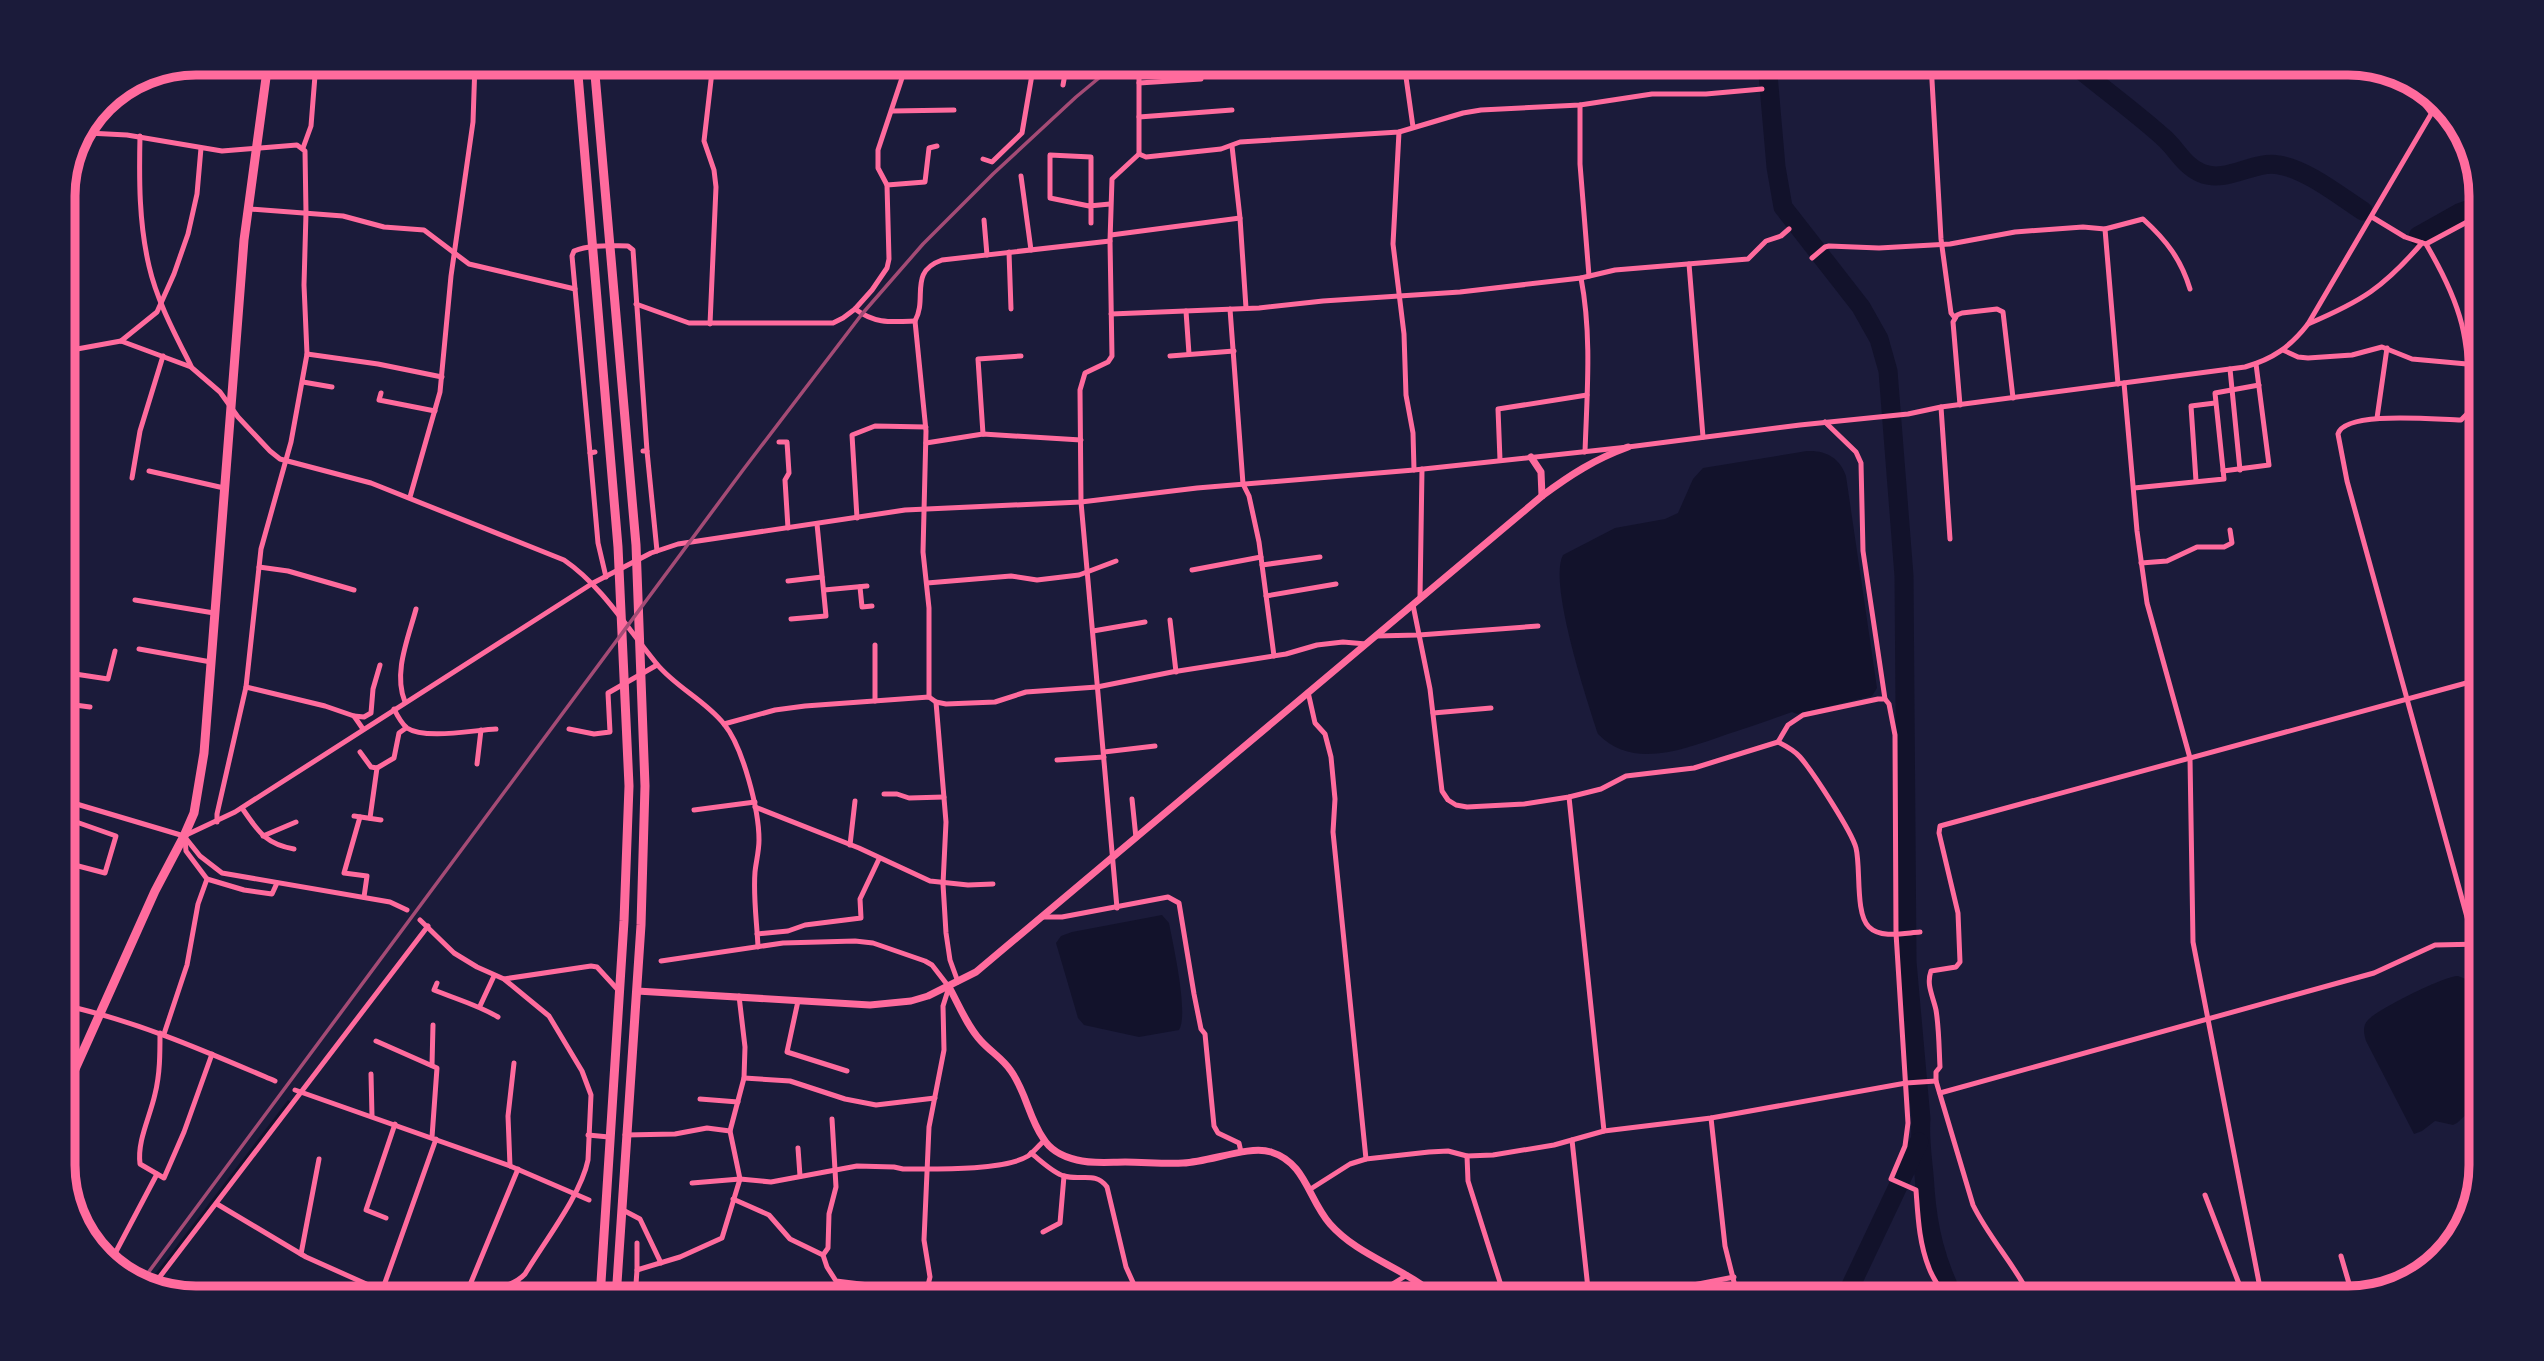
<svg xmlns="http://www.w3.org/2000/svg" width="2544" height="1361" viewBox="0 0 2544 1361" font-family="Barlow,sans-serif">
  <style>
    .water { fill: #12122b }
    .lines { fill: none; stroke-linecap: round; stroke-linejoin: round }
    .river { stroke: #12122b; stroke-width: 19 }
    .minor { stroke: #ff6b9d; stroke-width: 5 }
    .tertiary { stroke: #ff6b9d; stroke-width: 7 }
    .trunk { stroke: #ff6b9d; stroke-width: 9 }
    .rail { stroke: #a44b75; stroke-width: 3.5 }
    .rim { fill: none; stroke: #ff6b9d; stroke-width: 9 }
  </style>
  <rect width="100%" height="100%" fill="#1b1b3a"/>
  <g class="water">
    <path d="M1807 451C1826 450 1840 458 1846 476L1877 688 1872 696 1797 714 1792 712C1769 720 1747 728 1725 735 1685 749 1632 770 1598 734 1587 700 1548 583 1563 555L1615 528 1665 519 1678 513 1693 479 1703 468Z"/>
    <path d="M1162 915 1169 923C1173 944 1189 1014 1179 1030L1139 1037 1084 1025 1078 1018 1056 943 1061 936 1072 932Z"/>
    <path d="M2458 976 2481 985V1101L2457 1123 2453 1125 2435 1121 2422 1131 2414 1134 2366 1041C2364 1034 2362 1026 2368 1020 2378 1009 2444 976 2458 976Z"/>
    <polygon points="288,1100 291,1102 150,1287 146,1286"/>
  </g>
  <g class="lines">
    <g class="river">
      <path d="M1767 63 1776 167 1783 207 1861 307 1879 339 1888 371 1904 576 1907 962 1921 1119C1919 1143 1924 1165 1925 1189 1928 1229 1936 1262 1954 1298"/>
      <path d="M2072 63C2102 88 2134 111 2163 137 2177 149 2183 165 2201 173 2227 184 2253 160 2279 165 2306 169 2340 196 2363 211"/>
      <polyline points="2418,236 2459,213 2481,205"/>
      <polyline points="1845,1298 1919,1142"/>
    </g>
    <g class="minor">
      <polyline points="1404,63 1413,127"/>
      <polyline points="1931,63 1941,239 1951,313 1955,318"/>
      <polyline points="976,73 978,63"/>
      <polyline points="1139,83 1201,79"/>
      <polyline points="1063,85 1067,63"/>
      <polyline points="2418,87 2421,100 2431,113"/>
      <polyline points="1580,105 1580,164 1589,276"/>
      <polyline points="892,111 954,110"/>
      <polyline points="1139,117 1232,110"/>
      <polyline points="1399,132 1393,244 1404,334 1406,395 1413,433 1414,470"/>
      <polyline points="88,133 127,135 222,151 297,145 305,151 306,213 304,285 307,354 291,442 261,549 246,687 217,814 217,822"/>
      <path d="M140 136C139 180 139 223 149 266 157 301 175 334 191 366"/>
      <polyline points="1232,146 1240,218 1246,308"/>
      <polyline points="303,148 311,126 316,63"/>
      <polyline points="1139,154 1146,157 1221,149 1240,142 1399,132 1463,113 1481,110 1580,105 1652,94 1706,94 1762,89"/>
      <polyline points="983,159 992,162 1022,133 1034,63"/>
      <polyline points="1021,176 1031,250"/>
      <polyline points="887,185 925,182 929,148 937,146"/>
      <polyline points="250,209 343,216 384,227 424,230 469,264 575,289"/>
      <polyline points="2372,217 2405,237 2426,244 2467,222 2481,218"/>
      <polyline points="984,220 987,255"/>
      <polyline points="1091,223 1091,157 1050,155 1050,198 1089,206 1110,204"/>
      <polyline points="2105,229 2118,384"/>
      <polyline points="1111,235 1240,218"/>
      <path d="M2426 244C2463 307 2470 339 2469 412L2461 420C2439 420 2345 410 2338 434L2347 481 2475 946"/>
      <polyline points="1009,252 1011,309"/>
      <path d="M1812 258 1825 247 1829 246 1879 248 1950 244 2015 232 2083 227 2105 229 2143 219C2166 240 2181 259 2190 289"/>
      <polyline points="1689,264 1703,437"/>
      <path d="M1581 278C1592 335 1587 393 1585 452"/>
      <polyline points="636,304 689,323 833,323 843,318 855,309 872,290 887,268 889,259 887,185 878,168 878,150 907,63"/>
      <path d="M855 309C875 324 891 322 915 321"/>
      <polyline points="1230,309 1243,484 1249,496 1259,542 1274,656"/>
      <polyline points="1186,311 1189,354"/>
      <polyline points="1111,314 1259,308 1323,301 1460,292 1581,278 1615,270 1748,259 1766,241 1781,236 1789,229"/>
      <polyline points="710,324 716,187 714,170 704,141 713,63"/>
      <path d="M2308 324C2362 301 2383 288 2422 243"/>
      <polyline points="121,341 157,312 174,274 188,234 197,194 201,148"/>
      <polyline points="2283,350 2298,357 2308,358 2352,355 2382,347 2412,359 2467,364"/>
      <path d="M63 354 77 349 121 341 191 367 220 392 238 417 270 451 280 459 371 483 564 560C602 586 627 628 656 663 675 687 705 700 724 724 743 747 759 810 759 840 759 851 756 862 755 872 753 897 757 923 758 947"/>
      <polyline points="307,354 378,364 442,377"/>
      <polyline points="1170,356 1234,351"/>
      <polyline points="2230,369 2240,470"/>
      <polyline points="2470,381 2481,396"/>
      <polyline points="303,382 332,387"/>
      <polyline points="2124,383 2137,531 2147,603 2190,758 2193,942 2262,1298"/>
      <polyline points="381,393 379,400 435,411"/>
      <polyline points="1960,405 1953,322 1957,315 1962,313 1997,309 2003,312 2013,398"/>
      <polyline points="1941,407 1950,539"/>
      <polyline points="2377,418 2387,348"/>
      <polyline points="1825,422 1856,452 1861,463 1863,551 1885,699"/>
      <polyline points="983,434 978,359 1021,356"/>
      <polyline points="779,442 787,442 789,473 785,480 788,528"/>
      <polyline points="926,443 983,434 1081,440"/>
      <polyline points="647,451 657,551"/>
      <path d="M595 452 590 453 572 256 574 251C590 244 611 246 628 246L633 250 647 451H643"/>
      <polyline points="590,453 598,543 606,577"/>
      <polyline points="1500,460 1498,409 1587,395"/>
      <polyline points="149,471 224,488"/>
      <polyline points="2223,471 2269,465 2256,364"/>
      <polyline points="132,478 140,431 163,356"/>
      <polyline points="2196,481 2191,406 2215,403"/>
      <polyline points="2134,488 2224,479 2215,393 2259,385"/>
      <polyline points="410,497 440,392 451,276 473,122 475,63"/>
      <polyline points="63,515 76,652 76,668 63,727"/>
      <polyline points="857,518 852,435 875,426 926,427"/>
      <polyline points="2141,563 2167,561 2197,547 2224,547 2232,543 2230,530"/>
      <polyline points="1262,565 1320,557"/>
      <polyline points="259,567 288,571 354,590"/>
      <polyline points="1192,570 1261,557"/>
      <polyline points="788,581 822,577"/>
      <polyline points="927,583 1011,576 1037,580 1079,575 1116,561"/>
      <polyline points="860,587 862,607 872,606"/>
      <polyline points="824,590 867,586"/>
      <polyline points="1266,596 1336,584"/>
      <polyline points="1420,598 1422,469"/>
      <polyline points="135,600 214,613"/>
      <path d="M1413 605 1430 689 1442 791 1448 800 1456 805 1467 807 1524 804 1569 797 1601 789 1626 776 1694 768 1778 742C1786 746 1794 750 1800 757 1813 772 1852 832 1856 848 1861 868 1855 914 1869 927 1881 939 1905 933 1920 932"/>
      <polyline points="791,619 826,616 817,524"/>
      <polyline points="1170,620 1176,672"/>
      <polyline points="1093,631 1145,622"/>
      <polyline points="1375,636 1419,635 1538,626"/>
      <polyline points="139,649 211,662"/>
      <polyline points="75,674 108,679 115,651"/>
      <polyline points="246,687 325,706 354,716 363,729"/>
      <polyline points="1308,692 1315,723 1325,734 1331,757 1335,799 1333,832 1366,1159"/>
      <path d="M929 697V608L923 552 926 431 915 321C928 298 908 272 942 260L1110 241"/>
      <polyline points="875,701 875,645"/>
      <path d="M405 702C393 673 408 639 416 609"/>
      <polyline points="936,702 946,822 943,884 946,933 950,960 958,982"/>
      <polyline points="67,704 90,707"/>
      <path d="M394 709C397 715 402 724 407 728 425 740 474 730 496 729"/>
      <polyline points="1433,713 1491,708"/>
      <polyline points="354,716 364,717 371,713 373,689 380,665"/>
      <polyline points="724,724 775,710 805,706 929,697 936,702 946,704 995,702 1026,692 1097,687 1172,672 1286,654 1317,645 1343,642 1366,644"/>
      <polyline points="569,729 594,734 610,732 608,693 657,665"/>
      <path d="M1778 742 1788 725 1803 715 1878 699H1885L1889 704 1895 735 1896 933 1908 1123 1905 1146 1891 1179 1916 1190C1918 1217 1919 1243 1929 1268 1933 1279 1940 1288 1946 1298"/>
      <polyline points="360,752 371,767 377,768 394,758 399,733 406,728"/>
      <polyline points="1104,752 1155,746"/>
      <polyline points="1057,760 1104,757"/>
      <polyline points="477,764 481,730"/>
      <polyline points="884,794 897,794 909,798 944,797"/>
      <polyline points="1569,797 1604,1131"/>
      <polyline points="1132,799 1136,838"/>
      <polyline points="63,800 184,836 200,856 222,873 390,902 407,910"/>
      <polyline points="755,807 859,848 930,881 968,885 993,884"/>
      <path d="M242 808C258 831 265 844 294 849"/>
      <polyline points="694,810 755,802"/>
      <polyline points="354,816 381,820"/>
      <polyline points="360,817 344,873 367,876 364,897"/>
      <polyline points="370,818 377,768"/>
      <path d="M184 836 235 812 593 583 651 553 678 544 905 510 1081 502 1197 488 1414 470 1628 447 1800 425 1908 414 1941 407 2245 367C2273 359 2290 347 2308 324L2437 104"/>
      <polyline points="263,836 296,822"/>
      <polyline points="850,845 855,801"/>
      <polyline points="63,862 105,873 116,836 65,818"/>
      <polyline points="207,879 244,890 272,894 277,883"/>
      <polyline points="1117,908 1081,502 1080,390 1085,373 1108,362 1112,356 1110,241 1112,179 1139,154 1139,63"/>
      <polyline points="1041,917 1062,917 1168,897 1179,903 1194,994 1201,1029 1205,1034 1214,1126 1218,1133 1239,1143 1241,1152"/>
      <polyline points="757,934 788,931 805,925 861,918 860,899 879,859"/>
      <polyline points="661,961 783,943 855,941 873,943 925,961 932,965 949,987 943,1006 944,1050 929,1127 924,1240 930,1277 927,1289 933,1298"/>
      <polyline points="504,979 591,966 597,967 619,991"/>
      <path d="M437 983 434 990C456 999 478 1005 498 1017"/>
      <polyline points="798,1001 787,1052 847,1071"/>
      <path d="M63 1005C137 1021 205 1051 275 1081"/>
      <polyline points="480,1006 494,976"/>
      <path d="M160 1033C160 1054 160 1074 155 1094 150 1117 137 1141 140 1164L164 1178 184 1132 212 1054"/>
      <polyline points="164,1034 187,965 198,904 207,879 186,851 185,839"/>
      <polyline points="376,1041 437,1068 432,1137"/>
      <polyline points="432,1065 433,1025"/>
      <polyline points="371,1074 372,1116"/>
      <polyline points="744,1078 790,1081 845,1099 876,1105 935,1098"/>
      <polyline points="295,1090 510,1166 589,1200"/>
      <polyline points="1940,1093 2374,973 2435,945 2481,944"/>
      <polyline points="700,1099 738,1102"/>
      <polyline points="1711,1118 1725,1246 1738,1298"/>
      <polyline points="588,1135 609,1137"/>
      <polyline points="625,1135 675,1134 707,1128 730,1131"/>
      <polyline points="1572,1140 1589,1298"/>
      <polyline points="798,1148 800,1176"/>
      <path d="M1031 1153C1040 1160 1053 1173 1064 1176 1080 1181 1096 1171 1107 1187L1126 1267 1140 1298"/>
      <polyline points="1467,1156 1468,1181 1505,1298"/>
      <polyline points="510,1166 508,1116 514,1063"/>
      <path d="M692 1183 740 1179 771 1182 857 1166 894 1167 903 1169C932 1169 1004 1171 1028 1156 1034 1152 1039 1145 1044 1141"/>
      <polyline points="1309,1190 1350,1164 1366,1159 1429,1152 1448,1151 1467,1156 1493,1155 1554,1145 1604,1131 1711,1118 1906,1083 1936,1081"/>
      <polyline points="2205,1195 2241,1289"/>
      <polyline points="733,1199 769,1215 790,1239 823,1255 827,1267 836,1281 885,1287 927,1289"/>
      <polyline points="217,1204 306,1257 382,1291 387,1298"/>
      <polyline points="621,1209 640,1219 661,1263"/>
      <polyline points="386,1218 366,1210 395,1124"/>
      <polyline points="1043,1232 1060,1223 1064,1176"/>
      <polyline points="637,1243 637,1270 680,1257 722,1238 740,1179 730,1131 744,1078 745,1047 739,996"/>
      <polyline points="301,1254 319,1159"/>
      <polyline points="823,1255 828,1248 829,1214 836,1187 832,1119"/>
      <polyline points="2341,1256 2353,1297"/>
      <polyline points="111,1261 157,1174"/>
      <polyline points="152,1287 428,926"/>
      <polyline points="885,1287 887,1298"/>
      <polyline points="382,1291 436,1139"/>
      <polyline points="467,1292 518,1169"/>
      <path d="M387 1298C424 1291 500 1301 525 1274 544 1242 581 1195 588 1160L591 1095 582 1071 549 1016 504 979 477 967 454 953 420 920"/>
      <polyline points="514,1298 518,1282"/>
      <polyline points="635,1298 637,1270"/>
      <polyline points="1370,1298 1407,1275"/>
      <polyline points="1627,1298 1734,1277"/>
      <path d="M2031 1298C2015 1265 1989 1238 1973 1205L1936 1081V1072L1940 1067C1939 1048 1939 1028 1936 1010 1933 996 1926 985 1931 971L1956 967 1960 962 1958 913 1939 833 1940 826 2481 679"/>
      <polyline points="2199,1298 2259,1284"/>
    </g>
    <g class="tertiary">
      <polyline points="1531,457 1541,472 1542,496"/>
      <path d="M949 987C959 1005 967 1026 981 1041 991 1052 1003 1059 1011 1071 1026 1092 1029 1118 1043 1138 1050 1150 1064 1157 1077 1160 1092 1164 1110 1162 1125 1162 1144 1162 1164 1164 1183 1163 1210 1162 1249 1145 1271 1152 1306 1163 1308 1199 1330 1224 1359 1257 1406 1268 1438 1298"/>
      <path d="M637 991 870 1005 911 1001 928 996 976 972 1542 496C1570 475 1595 459 1628 447"/>
    </g>
    <g class="trunk">
      <polyline points="577,63 618,547 629,786 624,921 600,1298"/>
      <polyline points="594,63 636,545 645,786 641,925 616,1298"/>
      <polyline points="63,1096 155,891 184,836 194,813 204,753 244,240 268,63"/>
    </g>
    <g class="rail">
      <polyline points="63,635 63,643"/>
      <polyline points="139,1285 743,470 862,314 923,244 993,174 1076,97 1117,63"/>
    </g>
  </g>
  <path d="M0 0H2544V1361H0ZM196 75H2348A121 121 0 0 1 2469 196V1165A121 121 0 0 1 2348 1286H196A121 121 0 0 1 75 1165V196A121 121 0 0 1 196 75Z" fill="#1b1b3a" fill-rule="evenodd"/>
  <path class="rim" d="M196 75H2348A121 121 0 0 1 2469 196V1165A121 121 0 0 1 2348 1286H196A121 121 0 0 1 75 1165V196A121 121 0 0 1 196 75Z"/>
</svg>
